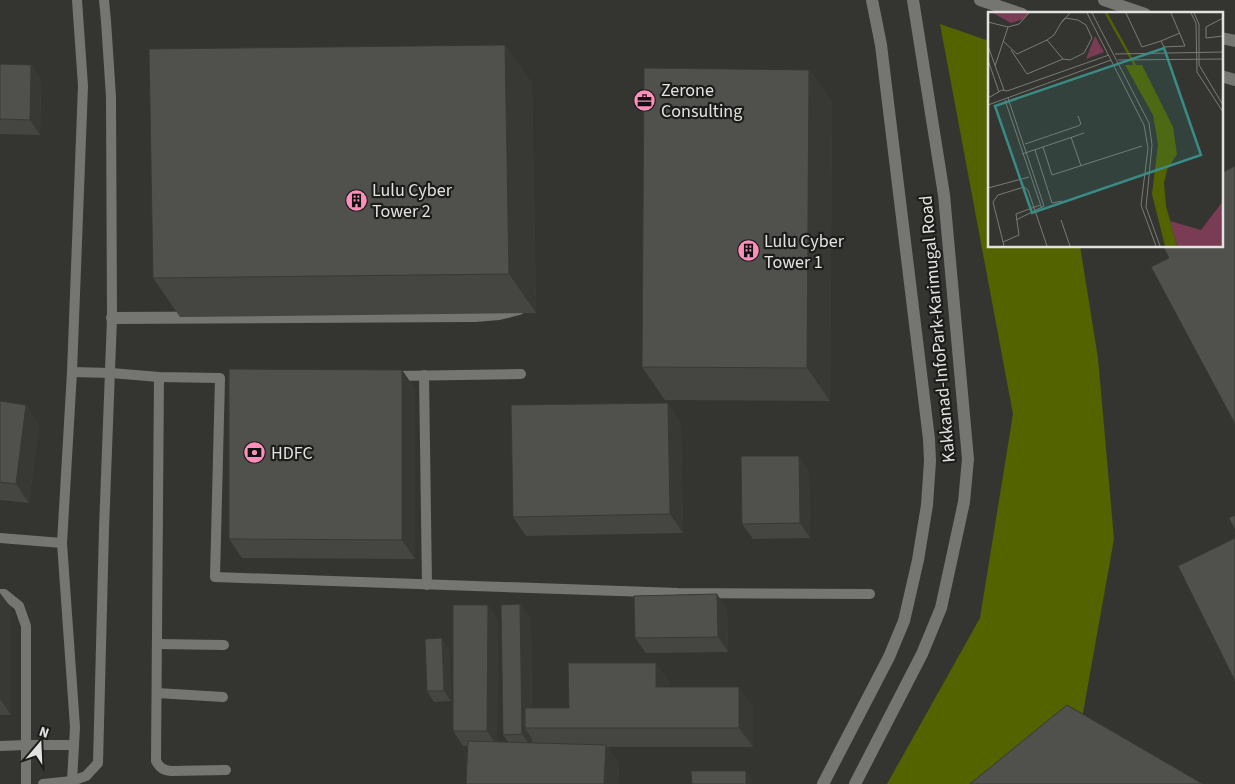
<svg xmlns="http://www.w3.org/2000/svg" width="1235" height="784" viewBox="0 0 1235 784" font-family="'Source Sans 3',sans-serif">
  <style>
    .water { fill: #526300 }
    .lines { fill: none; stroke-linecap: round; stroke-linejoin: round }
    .lane { stroke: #757671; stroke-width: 10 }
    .street { stroke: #757671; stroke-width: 12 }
    .secondary { stroke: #757671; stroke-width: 12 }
    .wall { fill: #454641 }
    .shaded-wall { fill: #383935 }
    .building { fill: #50514c; stroke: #383935 }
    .labels { text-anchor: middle; stroke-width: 4.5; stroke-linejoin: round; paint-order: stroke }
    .poi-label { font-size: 18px; fill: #e2e3e0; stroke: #1c1c1a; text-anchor: start }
    .street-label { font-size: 18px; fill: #e2e3e0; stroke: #1c1c1a }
    .inset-river { fill: none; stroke: #526300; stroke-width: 2.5 }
    .inset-road { fill: none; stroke: #7a7b77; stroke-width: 1 }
    .view { fill: #398c85; fill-opacity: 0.15; stroke: #398c85; stroke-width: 2.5 }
    .inset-edge { fill: none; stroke: #e2e3e0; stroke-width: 2.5 }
  </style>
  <rect width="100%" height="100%" fill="#343531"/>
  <polygon class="water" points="940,24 989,41 989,246 1080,246 1098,358 1114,539 1081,724 1007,784 887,784 980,618 1013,414"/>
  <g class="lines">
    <g class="lane">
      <polyline points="72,372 111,373 159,377 220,378 215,577 678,593 870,594"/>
      <polyline points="424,375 427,585"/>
      <polyline points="394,376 521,374"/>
      <path d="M159 377 156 761C160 768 163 770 171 771L226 770"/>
      <polyline points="0,538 62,543"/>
      <polyline points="0,594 4,594 19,606 26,626 26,784"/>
      <polyline points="157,644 224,645"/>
      <polyline points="157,693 223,697"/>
      <polyline points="0,746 26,745 74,745"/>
      <polyline points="72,781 75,727 62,543 72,372 83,86 77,0"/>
      <polyline points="43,784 72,781 86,776 98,763 104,529 112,318 111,97 106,21 104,0"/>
    </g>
    <polyline class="street" points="112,318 475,316 499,314 519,309"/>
    <g class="secondary">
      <polyline points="980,0 1022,14"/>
      <polyline points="1104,0 1145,14"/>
      <polyline points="1221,38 1235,41"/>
      <polyline points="1221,76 1235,80"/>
      <polyline points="823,784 889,657 904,621 918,560 927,505 930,461 929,439 881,45 872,0"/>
      <polyline points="855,784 922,654 941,608 964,502 968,459 944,195 913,0"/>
    </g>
  </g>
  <g class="wall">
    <polygon points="505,45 532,83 536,313 180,317 153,278"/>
    <polygon points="0,64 31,65 41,80 40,135 0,134"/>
    <polygon points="809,70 832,102 830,401 665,400 642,367"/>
    <polygon points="402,370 415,389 415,559 242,558 229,539"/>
    <polygon points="0,401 26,405 39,424 29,503 0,500"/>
    <polygon points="681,422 683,533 526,536 513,517"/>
    <polygon points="809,471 810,538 753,539 742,524"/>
    <polygon points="0,593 11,608 11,715 0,715"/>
    <polygon points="520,604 531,619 532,708 569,708 669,682 669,687 753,706 753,747 607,747 619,764 618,784 466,784 467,746 463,746 453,731 488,605 498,620 497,742 508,742 503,735"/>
    <polygon points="727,609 728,652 646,653 635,638"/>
    <polygon points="449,648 451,701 434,702 427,691"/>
  </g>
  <g class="shaded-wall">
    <polygon points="505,45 532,83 536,313 509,274"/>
    <polygon points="31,65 41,80 40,135 30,120"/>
    <polygon points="809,70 832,102 830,401 807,368"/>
    <polygon points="402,370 415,389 415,559 402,540"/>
    <polygon points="668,403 681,422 683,533 670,514"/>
    <polygon points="26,405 39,424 29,503 16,484"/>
    <polygon points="799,456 809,471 810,538 800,523"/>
    <polygon points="0,593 11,608 11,715 0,699"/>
    <polygon points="717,594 727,609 728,652 718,637"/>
    <polygon points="520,604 531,619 532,728 525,728 532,739 533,749 522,734"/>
    <polygon points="488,605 498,620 497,746 487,731"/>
    <polygon points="442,638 449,648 451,701 444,691"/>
    <polygon points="656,663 669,682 669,706 656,687"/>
    <polygon points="739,687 753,706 753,747 739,728"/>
    <polygon points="606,745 619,764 618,784 604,784"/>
    <polygon points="746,771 753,781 753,784 746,784"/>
  </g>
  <g class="building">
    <polygon points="505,45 509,274 153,278 149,49"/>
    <polygon points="0,64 31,65 30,120 0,119"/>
    <polygon points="644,68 809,70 807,368 642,367"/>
    <polygon points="1235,166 1235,424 1151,267 1169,258 1163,246 1221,246 1221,173"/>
    <polygon points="229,369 402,370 402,540 229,539"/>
    <polygon points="0,401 26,405 16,484 0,482"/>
    <polygon points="668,403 670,514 513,517 511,405"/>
    <polygon points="741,456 799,456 800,523 742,524"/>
    <polygon points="1235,515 1235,530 1229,518"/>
    <polygon points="1235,538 1235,681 1178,566"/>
    <polygon points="717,594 718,637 635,638 634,596"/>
    <polygon points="520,604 522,734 503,735 501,605"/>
    <polygon points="453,605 488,605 487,731 453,731"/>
    <polygon points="442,638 444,691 427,691 425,639"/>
    <polygon points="568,663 656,663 656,687 739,687 739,728 525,728 525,708 569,708"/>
    <polygon points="1067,705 1203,784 970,784"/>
    <polygon points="468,741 606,745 604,784 466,784"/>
    <polygon points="691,771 746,771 746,784 692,784"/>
  </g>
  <defs>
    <symbol id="office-disc" viewBox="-11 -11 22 22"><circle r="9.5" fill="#ff8ebb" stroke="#1c1c1a"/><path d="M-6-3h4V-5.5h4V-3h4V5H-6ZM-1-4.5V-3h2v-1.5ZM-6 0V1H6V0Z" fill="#111"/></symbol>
    <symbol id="building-disc" viewBox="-11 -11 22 22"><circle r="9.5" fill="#ff8ebb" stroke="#1c1c1a"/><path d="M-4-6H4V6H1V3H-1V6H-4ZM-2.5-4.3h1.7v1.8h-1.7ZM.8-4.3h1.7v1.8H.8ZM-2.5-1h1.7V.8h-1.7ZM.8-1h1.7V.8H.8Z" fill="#111"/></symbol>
    <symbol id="bank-disc" viewBox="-11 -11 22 22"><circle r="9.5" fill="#ff8ebb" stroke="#1c1c1a"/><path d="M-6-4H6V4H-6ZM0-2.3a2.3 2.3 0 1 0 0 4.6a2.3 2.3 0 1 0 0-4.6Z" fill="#111"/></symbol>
  </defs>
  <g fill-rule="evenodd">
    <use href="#office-disc" x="632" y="88" width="25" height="25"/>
    <use href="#building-disc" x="344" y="188" width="25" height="25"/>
    <use href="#building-disc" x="736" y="238" width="25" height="25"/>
    <use href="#bank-disc" x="242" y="440" width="25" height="25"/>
  </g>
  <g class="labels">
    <g class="poi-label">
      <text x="661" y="96">Zerone<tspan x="661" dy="21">Consulting</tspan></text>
      <text x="372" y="196">Lulu Cyber<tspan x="372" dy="21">Tower 2</tspan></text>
      <text x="764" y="247">Lulu Cyber<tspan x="764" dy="21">Tower 1</tspan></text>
      <text x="271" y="459">HDFC</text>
    </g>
    <g class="street-label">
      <text transform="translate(937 329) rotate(-95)" y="6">Kakkanad-InfoPark-Karimugal Road</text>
    </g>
  </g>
  <g transform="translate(988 12)">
    <rect width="235" height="235" fill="#343531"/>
    <path d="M5 1H41L36 7 23 11ZM107 24 116 40 98 47ZM235 189V234H189L182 209 213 218Z" fill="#7a3b55"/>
    <path d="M137 53H154L185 115 189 142 179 158 176 171 178 194 189 234H177L164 182 170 132 165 103Z" fill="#526300"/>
    <path class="inset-river" d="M118 1 148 55"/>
    <path class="inset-road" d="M99 1 156 113 160 136 153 193 168 234M104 1 161 111 164 133 158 195 172 234M138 1 154 35 173 29 176 35 197 34 183 1M203 1 208 11 209 60 235 100M206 1 211 12V53L235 93M235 6 218 15V26L235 24M0 10 20 15 7 54M73 11 77 6 90 8 98 13 104 26 96 41 82 48 75 47 59 28 66 23 73 11 82 1M20 15 31 12 41 1M15 29 29 42 59 28M173 29 192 21M0 34 16 78M23 38 39 62 75 47M127 42 235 40M0 48 11 80M130 48 235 47M0 86 14 78 19 79 121 43M20 86 56 194 28 208M17 88 54 197M0 93 123 48M83 125 93 154M37 132 90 114 93 112 90 104M55 135 96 121M47 138 64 191 74 189M34 142 55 135 64 163 154 134M0 176 41 165M73 208 82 234M15 230 31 223 28 202 52 193M16 234 5 190 10 183 36 175 40 178 59 234"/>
    <path class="view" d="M176 36 213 143 44 201 7 94Z"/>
    <rect width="235" height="235" class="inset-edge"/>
  </g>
  <g transform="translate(40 744) rotate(19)" stroke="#1c1c1a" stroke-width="4" paint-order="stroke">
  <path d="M0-4L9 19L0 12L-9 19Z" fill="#e2e3e0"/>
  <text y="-8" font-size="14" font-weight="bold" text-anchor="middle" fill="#e2e3e0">N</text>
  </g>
</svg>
